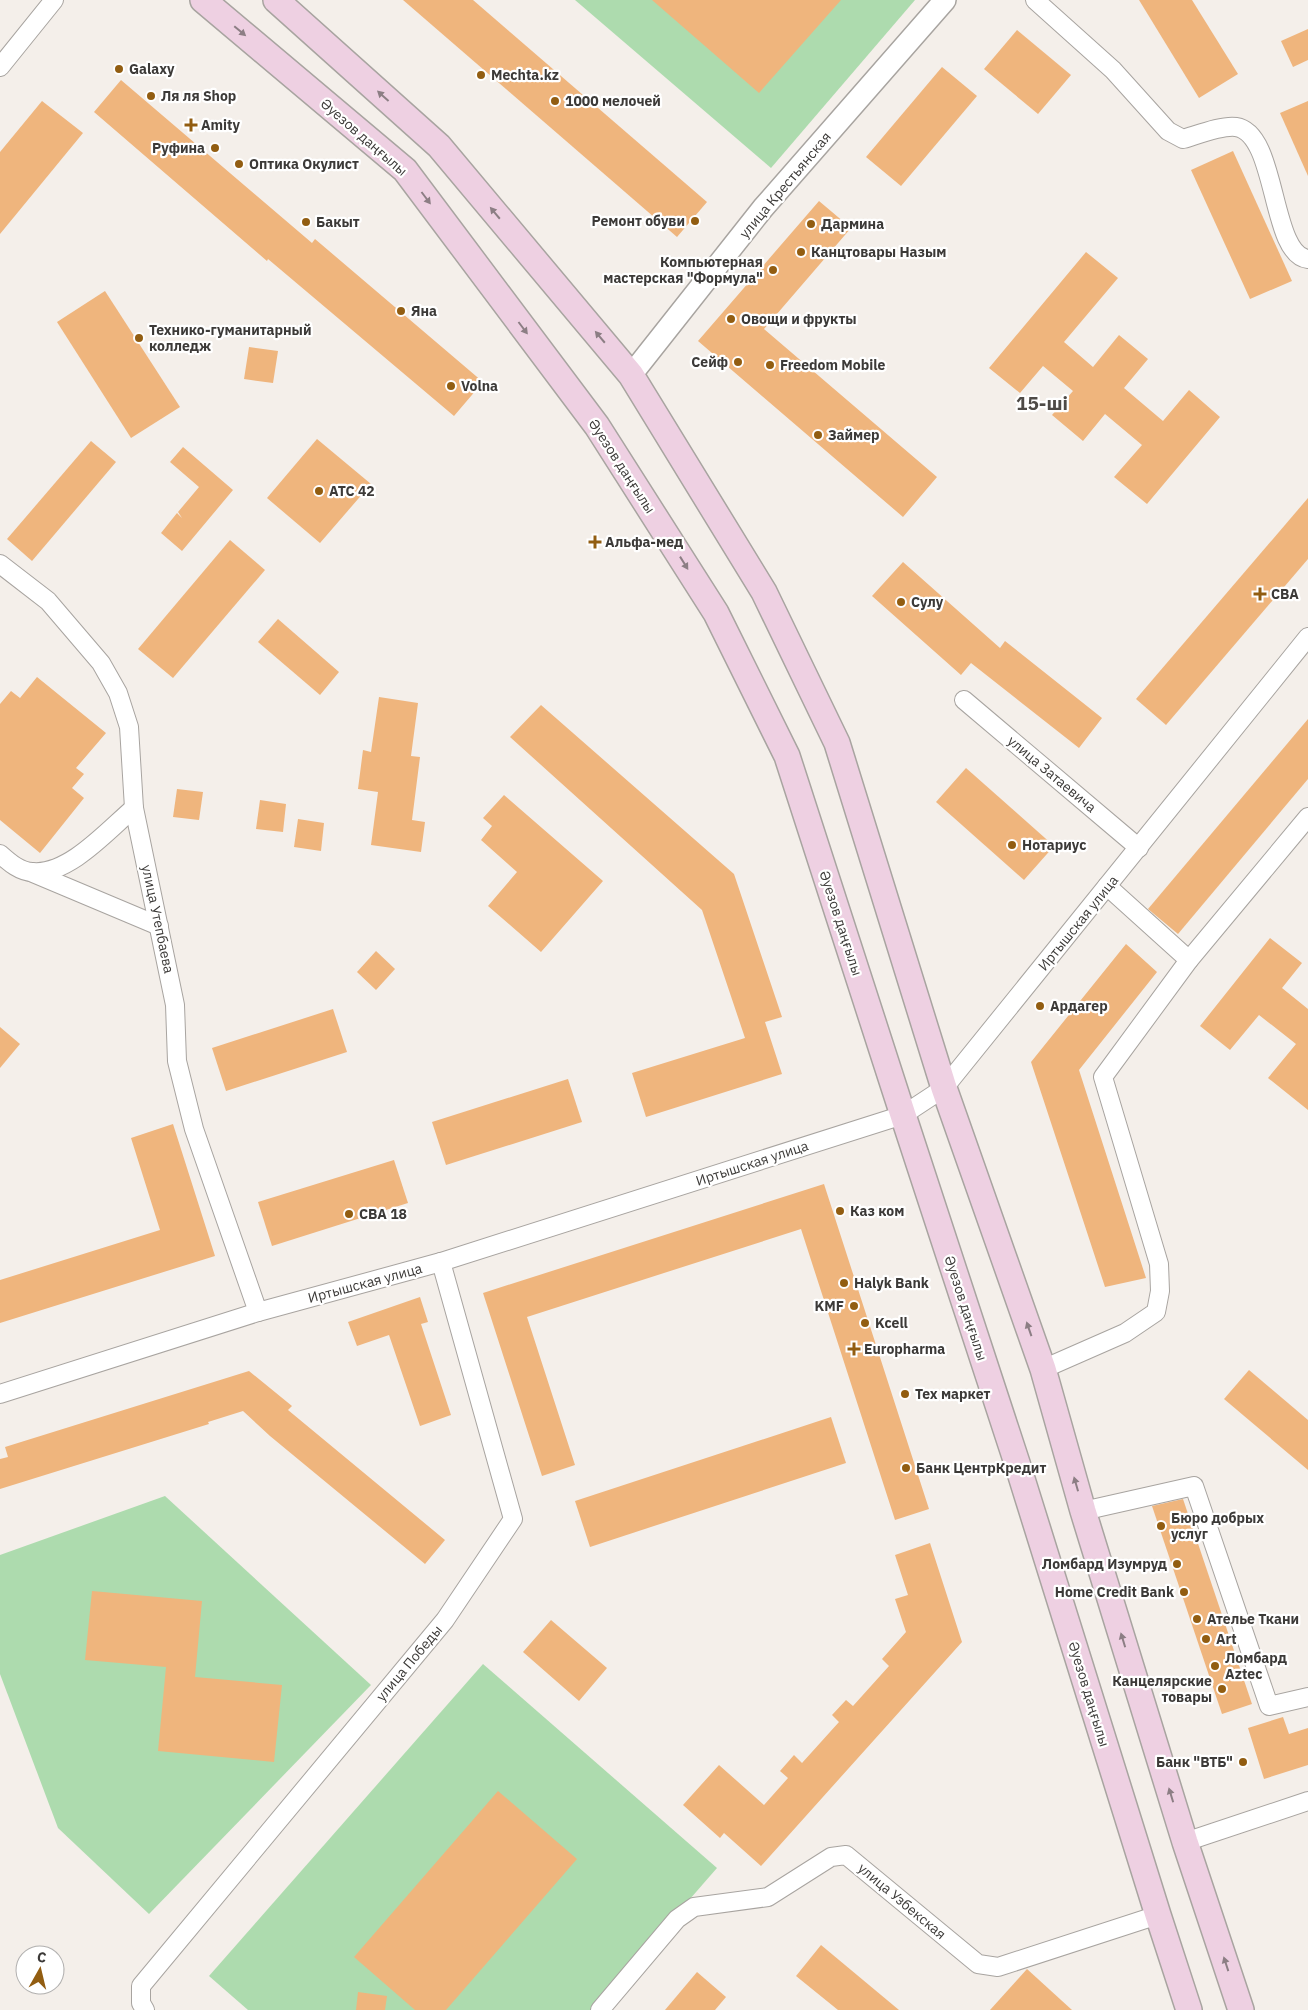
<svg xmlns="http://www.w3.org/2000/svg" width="1308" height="2010" viewBox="0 0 1308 2010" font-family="'IBM Plex Sans',sans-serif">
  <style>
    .green { fill: #addbae }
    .building { fill: #efb57d }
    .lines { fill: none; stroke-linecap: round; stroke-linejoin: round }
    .minor-casing { stroke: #a8a4a0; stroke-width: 20 }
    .tertiary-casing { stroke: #a8a4a0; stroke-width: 24 }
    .secondary-casing { stroke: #a8a4a0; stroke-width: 28 }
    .minor { stroke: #fff; stroke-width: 18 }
    .tertiary { stroke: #fff; stroke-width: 21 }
    .secondary { stroke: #eed0e2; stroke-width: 25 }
    .oneway { fill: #8c7e84 }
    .poi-dot { fill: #925d11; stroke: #fff; stroke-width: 2 }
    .labels { text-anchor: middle; stroke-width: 4.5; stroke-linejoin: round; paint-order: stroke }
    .poi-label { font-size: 14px; font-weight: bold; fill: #3c3a38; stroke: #fff; text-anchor: start }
    .street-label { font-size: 14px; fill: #3c3a38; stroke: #fff }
    .district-label { font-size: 19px; font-weight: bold; fill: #4e4a46; stroke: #fff }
  </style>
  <rect width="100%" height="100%" fill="#f4efea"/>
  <g class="green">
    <polygon points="575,0 915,0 771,168"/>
    <polygon points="165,1496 371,1685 149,1914 58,1828 0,1674 0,1555"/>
    <polygon points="483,1664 717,1868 593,2010 248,2010 209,1976"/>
  </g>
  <g class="building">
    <polygon points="403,0 473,0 707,202 677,237"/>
    <polygon points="652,0 841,0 759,93"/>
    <polygon points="1139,0 1192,0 1238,74 1199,98"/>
    <polygon points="1308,29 1308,60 1293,67 1281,41"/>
    <polygon points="1017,30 1071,75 1038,114 984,69"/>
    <polygon points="942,67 977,96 901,186 866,157"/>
    <polygon points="121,80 312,243 315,239 483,382 454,416 268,259 267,261 94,112"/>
    <polygon points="42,101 83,133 0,234 0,152"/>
    <polygon points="1308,101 1308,176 1280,113"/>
    <polygon points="1233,151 1292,281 1250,299 1191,170"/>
    <polygon points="819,201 851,228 764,329 937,477 903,517 698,341"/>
    <polygon points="1086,252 1118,278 1064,342 1093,367 1119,335 1148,359 1124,388 1163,421 1189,390 1220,417 1147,504 1114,477 1142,445 1105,414 1083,441 1052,415 1073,391 1043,366 1020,393 989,368"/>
    <polygon points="105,291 180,407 131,438 57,322"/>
    <polygon points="249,347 278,351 273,383 244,379"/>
    <polygon points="317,439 371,484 320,543 267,498"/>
    <polygon points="91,441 116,462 32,561 7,539"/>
    <polygon points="183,447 233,490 182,551 161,533 177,513 182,518 178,512 199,487 170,462"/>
    <polygon points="1308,498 1308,559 1166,725 1136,699"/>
    <polygon points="230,540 265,570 173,678 138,649"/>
    <polygon points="903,562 1000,648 1005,641 1102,718 1079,748 971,663 961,675 872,596"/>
    <polygon points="278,619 339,672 320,695 258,642"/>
    <polygon points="37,677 106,733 76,768 84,774 72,788 84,798 40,853 0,820 0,704 11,691 20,698"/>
    <polygon points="379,697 418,703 411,756 420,757 412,820 425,822 421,852 371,845 378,792 358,789 363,750 371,752"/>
    <polygon points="541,705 734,874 782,1017 765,1022 782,1074 646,1117 632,1073 745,1038 702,910 510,737"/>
    <polygon points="1308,719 1308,779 1178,934 1148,909"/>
    <polygon points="966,768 1054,846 1024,880 936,802"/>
    <polygon points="177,789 203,792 199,820 173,817"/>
    <polygon points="504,795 603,881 541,952 488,906 517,872 481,840 492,826 483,818"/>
    <polygon points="260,800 286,804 283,832 256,829"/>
    <polygon points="298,819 324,823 321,851 294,847"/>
    <polygon points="1270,938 1302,963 1282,988 1308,1009 1308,1110 1268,1078 1296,1044 1259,1015 1230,1050 1200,1026"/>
    <polygon points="1126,944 1157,972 1079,1070 1146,1278 1105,1287 1031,1062"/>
    <polygon points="376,951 395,969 376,990 357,972"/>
    <polygon points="333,1009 347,1052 226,1091 212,1048"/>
    <polygon points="0,1027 20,1044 0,1068"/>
    <polygon points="568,1079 582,1122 446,1165 432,1122"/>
    <polygon points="173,1124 215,1256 0,1323 0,1280 160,1230 131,1138"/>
    <polygon points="394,1160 408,1203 272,1246 258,1202"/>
    <polygon points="824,1184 929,1509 895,1520 801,1229 527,1317 575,1465 542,1476 483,1293"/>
    <polygon points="420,1297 428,1322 421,1324 451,1415 420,1426 389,1335 357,1346 348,1322"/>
    <polygon points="1249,1370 1308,1420 1308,1470 1224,1399"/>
    <polygon points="249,1371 292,1406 288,1410 445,1540 425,1564 270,1436 243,1411 208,1422 209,1424 0,1489 0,1459 8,1457 5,1447"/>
    <polygon points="831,1417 846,1463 590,1547 575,1501"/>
    <polygon points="1183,1499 1252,1704 1222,1714 1152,1506"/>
    <polygon points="930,1543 962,1642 761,1866 724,1833 720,1838 683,1805 719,1765 764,1805 788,1778 780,1771 794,1755 802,1763 839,1722 832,1715 846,1700 853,1706 889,1666 882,1659 906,1632 895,1599 908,1595 895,1555"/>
    <polygon points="92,1591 202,1601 195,1677 282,1685 274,1762 158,1751 166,1667 85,1660"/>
    <polygon points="551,1620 607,1668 579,1701 523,1652"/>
    <polygon points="1283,1717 1289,1734 1308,1728 1308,1765 1264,1779 1248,1728"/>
    <polygon points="498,1791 577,1859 446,2010 415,2010 354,1957"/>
    <polygon points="821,1945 899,2010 838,2010 796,1976"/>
    <polygon points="1027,1969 1072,2010 990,2010"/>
    <polygon points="697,1972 726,1997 715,2010 665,2010"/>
    <polygon points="358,1992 387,1996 385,2010 356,2010"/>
  </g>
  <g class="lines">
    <defs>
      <g id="minor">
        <path d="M1035 0 1113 70 1168 131 1183 139C1197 135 1222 125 1236 127 1278 133 1270 255 1308 259"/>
        <polyline points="0,67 54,0"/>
        <polyline points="0,564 48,601 101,663 118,693 129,727 134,808 175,1005 177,1061 194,1129 258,1312"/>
        <polyline points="964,700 1139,848"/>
        <path d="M0 854C9 862 20 872 33 872 69 875 108 830 134 808"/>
        <polyline points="33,873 159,926"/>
        <polyline points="1107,886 1189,960 1308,817"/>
        <polyline points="1043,1369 1125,1333 1156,1312 1160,1291 1159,1264 1103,1077 1189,960"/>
        <polyline points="0,1394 258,1312 441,1262 903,1115 944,1088 1308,637"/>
        <polyline points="1083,1511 1194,1486 1269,1706 1308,1697"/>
        <polyline points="1185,1842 1308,1801"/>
        <polyline points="145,2010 141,2003 141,1986 445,1620 513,1519 441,1262"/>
        <polyline points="600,2010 677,1919 694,1907 768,1897 831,1857 846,1855 978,1964 998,1967 1158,1915"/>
      </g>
      <polyline id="tertiary" points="631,375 763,208 945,0"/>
      <g id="secondary">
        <polyline points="203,0 405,170 597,426 716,613 787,756 903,1115 1017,1463 1158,1915 1189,2010"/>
        <polyline points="276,0 439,146 631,375 764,592 837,743 944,1088 1043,1369 1083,1511 1185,1842 1241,2010"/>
      </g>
    </defs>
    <use href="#minor" class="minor-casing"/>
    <use href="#tertiary" class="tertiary-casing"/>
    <use href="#secondary" class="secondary-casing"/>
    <use href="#minor" class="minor"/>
    <use href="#tertiary" class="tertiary"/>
    <use href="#secondary" class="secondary"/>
  </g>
  <defs><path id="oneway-solid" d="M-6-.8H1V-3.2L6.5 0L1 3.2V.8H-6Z" transform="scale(1.25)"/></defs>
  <g class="oneway">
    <use href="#oneway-solid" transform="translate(240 31) rotate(40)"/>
    <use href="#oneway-solid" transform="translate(383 96) rotate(-138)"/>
    <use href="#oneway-solid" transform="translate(426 198) rotate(53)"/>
    <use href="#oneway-solid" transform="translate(495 213) rotate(-130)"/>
    <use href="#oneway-solid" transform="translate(523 328) rotate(53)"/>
    <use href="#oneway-solid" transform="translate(600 337) rotate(-130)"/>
    <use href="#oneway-solid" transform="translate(684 563) rotate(58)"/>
    <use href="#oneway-solid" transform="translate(1029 1329) rotate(-109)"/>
    <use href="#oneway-solid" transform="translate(1076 1484) rotate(-106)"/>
    <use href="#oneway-solid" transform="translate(1123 1640) rotate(-107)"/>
    <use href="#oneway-solid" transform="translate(1171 1795) rotate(-107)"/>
    <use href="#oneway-solid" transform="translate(1226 1964) rotate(-108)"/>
  </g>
  <g class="poi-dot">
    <circle cx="119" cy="69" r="5"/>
    <circle cx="481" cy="75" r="5"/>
    <circle cx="151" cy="96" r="5"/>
    <circle cx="555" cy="101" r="5"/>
    <path d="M188.5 117.5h5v5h5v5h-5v5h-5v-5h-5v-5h5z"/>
    <circle cx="215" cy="148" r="5"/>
    <circle cx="239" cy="164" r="5"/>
    <circle cx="695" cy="221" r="5"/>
    <circle cx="306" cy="222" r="5"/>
    <circle cx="811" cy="224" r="5"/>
    <circle cx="801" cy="252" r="5"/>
    <circle cx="773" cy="270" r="5"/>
    <circle cx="401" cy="311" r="5"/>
    <circle cx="731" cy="319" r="5"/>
    <circle cx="139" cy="338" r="5"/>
    <circle cx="738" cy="362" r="5"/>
    <circle cx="770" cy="365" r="5"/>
    <circle cx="451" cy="386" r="5"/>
    <circle cx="818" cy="435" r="5"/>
    <circle cx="319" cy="491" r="5"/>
    <path d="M592.5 534.5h5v5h5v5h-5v5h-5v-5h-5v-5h5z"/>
    <path d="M1257.5 586.5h5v5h5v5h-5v5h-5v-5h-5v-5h5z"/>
    <circle cx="901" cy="602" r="5"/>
    <circle cx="1012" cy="845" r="5"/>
    <circle cx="1040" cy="1006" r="5"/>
    <circle cx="840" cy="1211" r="5"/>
    <circle cx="349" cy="1214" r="5"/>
    <circle cx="844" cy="1283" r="5"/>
    <circle cx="854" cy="1306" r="5"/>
    <circle cx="865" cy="1323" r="5"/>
    <path d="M851.5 1341.5h5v5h5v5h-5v5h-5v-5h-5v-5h5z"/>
    <circle cx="905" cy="1394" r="5"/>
    <circle cx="906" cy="1468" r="5"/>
    <circle cx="1161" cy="1526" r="5"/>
    <circle cx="1177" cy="1564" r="5"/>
    <circle cx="1184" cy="1592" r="5"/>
    <circle cx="1197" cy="1619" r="5"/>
    <circle cx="1206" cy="1639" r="5"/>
    <circle cx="1215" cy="1666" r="5"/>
    <circle cx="1222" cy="1689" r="5"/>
    <circle cx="1243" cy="1762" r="5"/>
  </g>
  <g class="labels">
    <g class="poi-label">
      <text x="129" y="74">Galaxy</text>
      <text x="491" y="80">Mechta.kz</text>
      <text x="161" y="101">Ля ля Shop</text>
      <text x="565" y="106">1000 мелочей</text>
      <text x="201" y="130">Amity</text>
      <text x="205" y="153" text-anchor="end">Руфина</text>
      <text x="249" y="169">Оптика Окулист</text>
      <text x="685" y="226" text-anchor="end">Ремонт обуви</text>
      <text x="316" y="227">Бакыт</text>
      <text x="821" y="229">Дармина</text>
      <text x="811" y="257">Канцтовары Назым</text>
      <text x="763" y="267" text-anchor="end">Компьютерная<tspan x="763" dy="16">мастерская "Формула"</tspan></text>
      <text x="411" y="316">Яна</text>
      <text x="741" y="324">Овощи и фрукты</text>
      <text x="149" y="335">Технико-гуманитарный<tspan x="149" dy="16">колледж</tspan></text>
      <text x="728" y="367" text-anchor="end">Сейф</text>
      <text x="780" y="370">Freedom Mobile</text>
      <text x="461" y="391">Volna</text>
      <text x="828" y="440">Займер</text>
      <text x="329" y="496">АТС 42</text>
      <text x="605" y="547">Альфа-мед</text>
      <text x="1271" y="599">СВА</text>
      <text x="911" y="607">Сулу</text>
      <text x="1022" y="850">Нотариус</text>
      <text x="1050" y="1011">Ардагер</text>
      <text x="850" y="1216">Каз ком</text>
      <text x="359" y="1219">СВА 18</text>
      <text x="854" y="1288">Halyk Bank</text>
      <text x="844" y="1311" text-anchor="end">KMF</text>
      <text x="875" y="1328">Kcell</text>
      <text x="864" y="1354">Europharma</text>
      <text x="915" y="1399">Тех маркет</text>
      <text x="916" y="1473">Банк ЦентрКредит</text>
      <text x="1171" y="1523">Бюро добрых<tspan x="1171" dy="16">услуг</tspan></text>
      <text x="1167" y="1569" text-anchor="end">Ломбард Изумруд</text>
      <text x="1174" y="1597" text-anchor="end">Home Credit Bank</text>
      <text x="1207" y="1624">Ателье Ткани</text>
      <text x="1216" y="1644">Art</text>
      <text x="1225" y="1663">Ломбард<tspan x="1225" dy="16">Aztec</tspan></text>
      <text x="1212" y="1686" text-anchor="end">Канцелярские<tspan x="1212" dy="16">товары</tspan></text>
      <text x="1233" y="1767" text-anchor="end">Банк "ВТБ"</text>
    </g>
    <g class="street-label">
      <text transform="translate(364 137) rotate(41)" y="5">Әуезов даңғылы</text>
      <text transform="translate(785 185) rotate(-50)" y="5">улица Крестьянская</text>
      <text transform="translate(622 466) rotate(57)" y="5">Әуезов даңғылы</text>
      <text transform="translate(1052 774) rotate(40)" y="5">улица Затаевича</text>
      <text transform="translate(158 919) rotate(78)" y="5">улица Утепбаева</text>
      <text transform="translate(841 923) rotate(72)" y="5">Әуезов даңғылы</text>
      <text transform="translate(1078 923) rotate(-51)" y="5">Иртышская улица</text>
      <text transform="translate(752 1163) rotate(-18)" y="5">Иртышская улица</text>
      <text transform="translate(365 1283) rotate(-15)" y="5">Иртышская улица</text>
      <text transform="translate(966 1308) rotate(72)" y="5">Әуезов даңғылы</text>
      <text transform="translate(409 1663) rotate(-50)" y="5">улица Победы</text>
      <text transform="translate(1089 1694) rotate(73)" y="5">Әуезов даңғылы</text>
      <text transform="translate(902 1901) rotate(40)" y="5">улица Узбекская</text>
    </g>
    <g class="district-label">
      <text x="1042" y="410">15-ші</text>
    </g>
  </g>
  <g transform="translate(40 1970) rotate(8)"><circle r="24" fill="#ffffff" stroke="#b1b0af"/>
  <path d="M0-4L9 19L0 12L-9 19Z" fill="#925d11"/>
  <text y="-8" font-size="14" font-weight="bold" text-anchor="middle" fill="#3c3a38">С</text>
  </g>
</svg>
